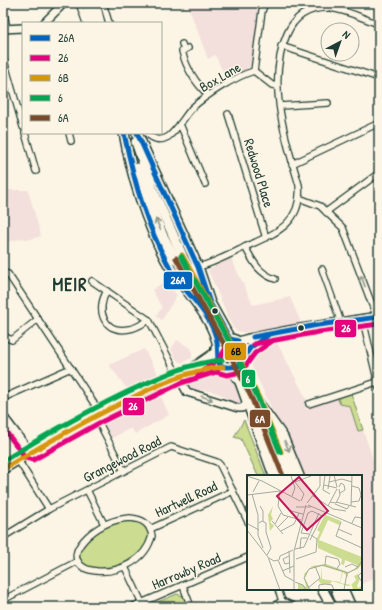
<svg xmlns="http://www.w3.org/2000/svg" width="382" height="610" viewBox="0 0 382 610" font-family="'Patrick Hand',sans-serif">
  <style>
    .built { fill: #f3dfdc }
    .green { fill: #ccdc90; stroke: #768c62 }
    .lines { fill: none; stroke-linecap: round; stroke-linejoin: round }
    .trunk-tunnel { stroke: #d0d0c2; stroke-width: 9; stroke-dasharray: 9 4.5; stroke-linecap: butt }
    .minor-casing { stroke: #1f3d34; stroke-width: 8 }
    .tertiary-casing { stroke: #1f3d34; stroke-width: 10 }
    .trunk-casing { stroke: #1f3d34; stroke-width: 12 }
    .minor { stroke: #fcf5e5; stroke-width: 5.5 }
    .tertiary { stroke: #fcf5e5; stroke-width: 7 }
    .trunk { stroke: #fcf5e5; stroke-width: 9 }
    .bus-1-casing { stroke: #fcf5e5; stroke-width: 8 }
    .bus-2-casing { stroke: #fcf5e5; stroke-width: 8 }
    .bus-3-casing { stroke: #fcf5e5; stroke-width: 8 }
    .bus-4-casing { stroke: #fcf5e5; stroke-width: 8 }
    .bus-5-casing { stroke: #fcf5e5; stroke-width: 8 }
    .bus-1 { stroke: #0065bd; stroke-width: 5 }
    .bus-2 { stroke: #e5007d; stroke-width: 5 }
    .bus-3 { stroke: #d79608; stroke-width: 5 }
    .bus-4 { stroke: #00a651; stroke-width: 5 }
    .bus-5 { stroke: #7a4b2a; stroke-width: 5 }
    .oneway { stroke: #8e998c }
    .bus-dot { fill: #1f3d34; stroke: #fcf5e5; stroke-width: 1.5 }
    .labels { text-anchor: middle; stroke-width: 3; stroke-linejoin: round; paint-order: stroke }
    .street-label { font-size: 14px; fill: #1f3d34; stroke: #fcf5e5 }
    .district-label { font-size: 18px; font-weight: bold; letter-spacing: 1px; fill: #1f3d34; stroke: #fcf5e5 }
    .inset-road { fill: none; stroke: #a4ab9e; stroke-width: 1 }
    .view { fill: #c2185b; fill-opacity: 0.15; stroke: #c2185b; stroke-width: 2 }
    .inset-edge { fill: none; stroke: #1f3d34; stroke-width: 2 }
    .line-badge { stroke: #fcf5e5; stroke-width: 1.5 }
    .badge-label { font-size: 11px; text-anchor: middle; font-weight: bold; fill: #fff }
    .pale-badge-label { font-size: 11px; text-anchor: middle; font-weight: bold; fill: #111 }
  </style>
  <rect width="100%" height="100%" fill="#fcf5e5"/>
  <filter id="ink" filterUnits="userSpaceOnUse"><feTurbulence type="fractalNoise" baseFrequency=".025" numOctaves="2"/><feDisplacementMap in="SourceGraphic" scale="8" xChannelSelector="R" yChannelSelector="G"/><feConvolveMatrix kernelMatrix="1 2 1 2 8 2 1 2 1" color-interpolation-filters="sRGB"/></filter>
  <g filter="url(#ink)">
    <g class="built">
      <polygon points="187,3 261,3 251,63 248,68 227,80 215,55 208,59"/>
      <polygon points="3,190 28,190 41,236 28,240 24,238 3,243"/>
      <polygon points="231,258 253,305 290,297 301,323 273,330 243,332 237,331 233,328 208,270"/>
      <polygon points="165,281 177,295 162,320 156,316 162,308 152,290"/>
      <polygon points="275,339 309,404 305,407 306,409 337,397 343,404 350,406 358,431 363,430 379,477 379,581 377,577 361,584 361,476 305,476 287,432 277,420 252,367 254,355"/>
      <polygon points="177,340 190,348 192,352 192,358 181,363 176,359 171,349"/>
      <polygon points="144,349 158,374 128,390 109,365"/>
      <polygon points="221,368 226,371 235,382 242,399 239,404 234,404 222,395 211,391 189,389 186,385 187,381 197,376"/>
      <polygon points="160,394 169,415 135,434 131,428 112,438 105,425 106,422"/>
    </g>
    <g class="green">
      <polygon points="351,393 363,430 358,431 350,406 340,404 337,397"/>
      <polygon points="244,420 266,476 258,476 241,439 234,437"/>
      <path d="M124 521 140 522C144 526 149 529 149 535 151 560 90 585 79 557 81 535 106 526 124 521Z"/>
      <polygon points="177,594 183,596 188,607 146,607"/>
    </g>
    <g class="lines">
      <g class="trunk-tunnel">
        <polyline points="182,255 207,300"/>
        <polyline points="175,259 189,286"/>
        <polyline points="226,334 244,368"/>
        <polyline points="218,337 238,373"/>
        <polyline points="245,388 274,455"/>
        <polyline points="268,420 281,452"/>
      </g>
      <defs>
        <g id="minor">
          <polyline points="79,3 86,23"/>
          <polyline points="103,3 109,23"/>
          <polyline points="3,7 7,29"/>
          <polyline points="182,44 184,50"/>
          <polyline points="281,46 379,78"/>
          <path d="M188 48 182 51C186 68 196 83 208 95"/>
          <polyline points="3,57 23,127"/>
          <polyline points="254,71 262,11 265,3"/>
          <polyline points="254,71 272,85 277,86"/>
          <polyline points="280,106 328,103"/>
          <polyline points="228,114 266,238"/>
          <polyline points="180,124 205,184"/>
          <polyline points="25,133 36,171"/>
          <polyline points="69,133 71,141"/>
          <path d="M146 133C153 139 159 142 168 137 178 129 184 117 192 108 206 95 236 76 254 71"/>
          <polyline points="292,164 379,123"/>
          <polyline points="299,198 320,206 343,228 377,318"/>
          <polyline points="326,212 379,173"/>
          <path d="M245 247C253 261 258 273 275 279"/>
          <path d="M198 267C214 263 229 255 243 248 273 234 303 225 299 185 285 138 266 81 287 34 295 15 310 7 330 8 347 10 364 19 379 24"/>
          <polyline points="322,269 339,317 339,323"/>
          <polyline points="3,273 8,274 101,414"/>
          <polyline points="92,281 149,320 178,376"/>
          <path d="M107 291C95 310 104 334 129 329 137 328 142 324 149 320"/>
          <polyline points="363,320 379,388"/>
          <polyline points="3,336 12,340 38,319"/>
          <polyline points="3,398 71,368"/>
          <polyline points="309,404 377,382"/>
          <polyline points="253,416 260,419 267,417"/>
          <polyline points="96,417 124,471"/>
          <polyline points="18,460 49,509"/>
          <polyline points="87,490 104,524"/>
          <path d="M130 518C142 519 150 523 152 536 138 588 44 578 88 536 100 525 114 519 130 518Z"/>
          <polyline points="150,529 233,491"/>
          <polyline points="3,537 49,509 171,447 217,462 220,465 248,522"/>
          <polyline points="125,567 142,603"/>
          <polyline points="183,586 191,607"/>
          <polyline points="3,600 78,561"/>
          <polyline points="282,601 293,606"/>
          <polyline points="132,607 248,557"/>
          <polyline points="272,607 282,601 278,589"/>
        </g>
        <g id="tertiary">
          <polyline points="44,23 64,3"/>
          <polyline points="3,29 23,28"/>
          <polyline points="178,376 187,392 238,408 242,408 248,402"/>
          <polyline points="3,416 31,453"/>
        </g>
        <g id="trunk">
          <polyline points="87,3 92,23"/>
          <polyline points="95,3 100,23"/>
          <path d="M124 133C132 177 145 220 166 260 182 289 211 313 218 346"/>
          <polyline points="137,133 198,267 210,303 230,339"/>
          <polyline points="136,142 152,188 182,255"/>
          <polyline points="137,168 162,234 175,259"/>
          <path d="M189 291C185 280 186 272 198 267"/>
          <path d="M239 342C249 338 259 337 269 335 305 327 342 323 379 317"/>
          <polyline points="245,355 250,348 267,336"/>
          <polyline points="240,364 248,384 260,405 283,437 299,476"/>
          <polyline points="226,368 233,372 240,382 274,476"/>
          <polyline points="192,369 215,353"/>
          <polyline points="281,452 291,476"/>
          <polyline points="274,455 282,476"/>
          <path d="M3 469C37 448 188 360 221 366 265 375 237 317 216 348L217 359 223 367"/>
          <polyline points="322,589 332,607"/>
          <polyline points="336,589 343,607"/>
          <polyline points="343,589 351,607"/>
        </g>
      </defs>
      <use href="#minor" class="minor-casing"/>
      <use href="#tertiary" class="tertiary-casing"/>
      <use href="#trunk" class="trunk-casing"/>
      <use href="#minor" class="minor"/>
      <use href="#tertiary" class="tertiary"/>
      <use href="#trunk" class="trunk"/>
      <defs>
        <g id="bus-1">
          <path d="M124 133C134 182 148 233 175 276 185 291 199 303 208 319 212 326 216 334 217 342 219 360 213 371 238 366L250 348 267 336"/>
          <polyline points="137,133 198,267 210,303 230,339 238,341"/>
          <polyline points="253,337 318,325 379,317"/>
        </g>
        <g id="bus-2">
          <polyline points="254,344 319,332 379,324"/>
          <polyline points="198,374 220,358 226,348 230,346 236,348"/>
          <polyline points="3,428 26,458 33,460 99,423 181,383 216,372 227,375 241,372 255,353 271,342"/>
        </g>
        <g id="bus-3">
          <polyline points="182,255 235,350 258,396 281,452"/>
          <path d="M3 469C43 445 84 421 126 401 157 385 188 370 223 367"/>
        </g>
        <g id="bus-4">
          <polyline points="181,256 235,352 258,398 280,452"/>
          <path d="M3 461C42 437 82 414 123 394 155 379 187 363 222 360"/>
        </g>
        <polyline id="bus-5" points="176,258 229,353 252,399 283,476"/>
      </defs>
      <use href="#bus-1" class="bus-1-casing"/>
      <use href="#bus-2" class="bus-2-casing"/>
      <use href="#bus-3" class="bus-3-casing"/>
      <use href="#bus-4" class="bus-4-casing"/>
      <use href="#bus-5" class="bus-5-casing"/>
      <use href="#bus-1" class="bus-1"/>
      <use href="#bus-2" class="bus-2"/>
      <use href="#bus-3" class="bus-3"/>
      <use href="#bus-4" class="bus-4"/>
      <use href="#bus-5" class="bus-5"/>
    </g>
    <defs><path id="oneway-shaft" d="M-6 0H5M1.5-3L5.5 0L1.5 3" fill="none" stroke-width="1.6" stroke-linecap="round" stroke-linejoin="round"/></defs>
    <g class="oneway">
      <use href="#oneway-shaft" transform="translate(158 224) rotate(-112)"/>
      <use href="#oneway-shaft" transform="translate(363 281) rotate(-110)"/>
      <use href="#oneway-shaft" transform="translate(207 398) rotate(18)"/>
      <use href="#oneway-shaft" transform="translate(287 446) rotate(66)"/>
    </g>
  </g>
  <g class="bus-dot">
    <circle cx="215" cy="311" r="3.5"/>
    <circle cx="301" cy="328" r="3.5"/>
  </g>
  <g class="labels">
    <g class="street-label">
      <text transform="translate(220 77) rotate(-30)" y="5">Box Lane</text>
      <text transform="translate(259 173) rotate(73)" y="5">Redwood Place</text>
      <text transform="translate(122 459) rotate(-27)" y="5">Grangewood Road</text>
      <text transform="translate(186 499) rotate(-25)" y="5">Hartwell Road</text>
      <text transform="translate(186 571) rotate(-23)" y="5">Harrowby Road</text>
    </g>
    <g class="district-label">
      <text x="70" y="291">MEIR</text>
    </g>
  </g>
  <g transform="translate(247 475)">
    <rect width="115" height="115" fill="#fcf5e5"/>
    <path d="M26 31 24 40 26 44 28 42 23 47 27 51 23 56 21 40ZM74 38 94 46 92 50 81 45 72 65 115 82V89L111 94 101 98V102L96 97 93 108 104 110 109 105 107 101 111 99 113 104 110 111 111 113 115 111V115H106L105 110 101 111 85 106 83 109H74L71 105 74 103 75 91 62 94 58 103 63 115H51V108L59 112 57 99 65 91 79 89 101 97 109 94 110 90 98 85 97 90 94 89 95 84 71 73 70 63 73 57 70 55 78 40ZM75 91 95 97 93 107 75 104Z" fill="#ccdc90" fill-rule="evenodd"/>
    <path class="inset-road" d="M78 0 76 15 83 19M87 0 90 12M0 1 15 6 53 26M44 1 48 13 45 21M82 7 95 4 105 7M77 10 90 13M92 12 94 8 97 10 98 15 93 18M81 14 83 1M6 17 12 6M5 19 11 40V60L16 73M0 20 33 16 31 31 36 40 54 45M66 21 86 34 99 36M54 26 57 19 48 7 64 1M83 27 89 28 93 20 92 14M89 27 109 32M104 27 112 26 114 20 112 13 105 11M60 28 73 11V0M88 29 100 34 102 31M61 30 115 53M13 31 16 36V46M81 31 90 14M104 31 105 0M49 32H64M44 36 56 39M25 46 36 59M94 47 89 61 115 73M12 48 15 46 19 48V57L24 73 20 80M105 48 108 42 115 43M1 49 12 55M28 49 34 38M31 52 41 42M91 54 105 60M0 55 21 82 33 115M34 56 47 49 52 38M62 59 54 58 61 38 65 36 75 41 63 65M48 74 57 72 72 38M53 74 54 63H60M42 76 43 98M42 81 36 84 38 89 42 88M22 83 27 86 31 85 38 101 47 106M49 84 69 77 70 64 64 60M32 85 33 81 46 75M78 90 79 81 91 84 93 89 89 95M98 92 105 89 111 92M35 96 47 91M115 97 111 101 115 107M48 107 56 110 59 115M61 113 73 103 68 91M47 115V76L59 30M63 115 57 103 62 94 76 90 101 98 110 93 115 86M72 115V110L78 109 85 110 87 115M97 115 100 98"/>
    <path class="view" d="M52 2 81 36 60 55 30 21Z"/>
    <rect width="115" height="115" class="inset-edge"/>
  </g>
  <g class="line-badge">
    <rect x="163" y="271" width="30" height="19" rx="4" fill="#0065bd"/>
    <rect x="334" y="319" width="23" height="19" rx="4" fill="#e5007d"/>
    <rect x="224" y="342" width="23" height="19" rx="4" fill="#d79608"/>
    <rect x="241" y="369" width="15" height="19" rx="4" fill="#00a651"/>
    <rect x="122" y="397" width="23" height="19" rx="4" fill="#e5007d"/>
    <rect x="249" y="409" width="22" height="19" rx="4" fill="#7a4b2a"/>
  </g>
  <g class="badge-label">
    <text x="178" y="284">26A</text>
    <text x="346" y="332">26</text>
    <text x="248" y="383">6</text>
    <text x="133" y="410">26</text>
    <text x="260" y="423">6A</text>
  </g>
  <g class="pale-badge-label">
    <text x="236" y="355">6B</text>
  </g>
  <rect width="382" height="610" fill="none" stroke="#fcf5e5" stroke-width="16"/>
  <rect x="8" y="8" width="366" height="594" fill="none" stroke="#1f3d34" stroke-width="1.5" filter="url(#ink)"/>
  <rect x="22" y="22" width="140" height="112" fill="#fcf5e5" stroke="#a4ab9e"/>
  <rect x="30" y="35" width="20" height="6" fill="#0065bd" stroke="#a4ab9e"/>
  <text x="58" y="42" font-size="12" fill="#1f3d34">26A</text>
  <rect x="30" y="55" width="20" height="6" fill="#e5007d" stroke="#a4ab9e"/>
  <text x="58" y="62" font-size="12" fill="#1f3d34">26</text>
  <rect x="30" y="75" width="20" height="6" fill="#d79608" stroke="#a4ab9e"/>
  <text x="58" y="82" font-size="12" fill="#1f3d34">6B</text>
  <rect x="30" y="95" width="20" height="6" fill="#00a651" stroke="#a4ab9e"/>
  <text x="58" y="102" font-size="12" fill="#1f3d34">6</text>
  <rect x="30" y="115" width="20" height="6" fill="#7a4b2a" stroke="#a4ab9e"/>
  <text x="58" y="122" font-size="12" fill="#1f3d34">6A</text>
  <g transform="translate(340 42) rotate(41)"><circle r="19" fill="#fcf5e5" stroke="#a4ab9e"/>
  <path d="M0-3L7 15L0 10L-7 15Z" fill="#1f3d34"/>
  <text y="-6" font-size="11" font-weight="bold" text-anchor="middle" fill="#1f3d34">N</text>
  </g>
</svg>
